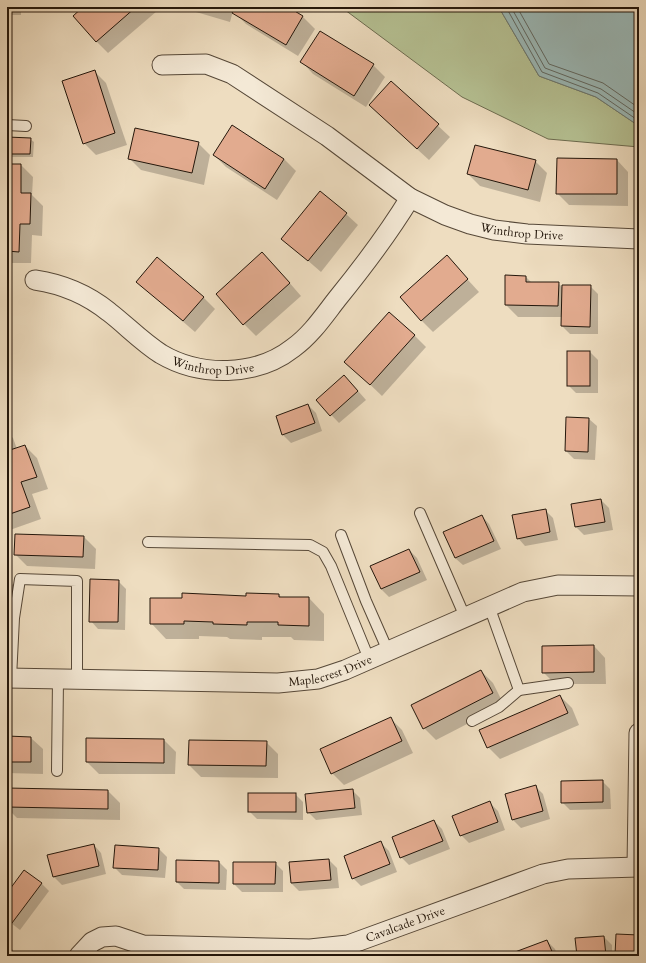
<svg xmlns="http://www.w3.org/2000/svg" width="646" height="963" viewBox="0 0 646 963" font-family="Cardo,serif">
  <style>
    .green { fill: #b6c294; stroke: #6d6c50 }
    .water { fill: #9bbab9; stroke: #6b7973 }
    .shadow { fill: #0003 }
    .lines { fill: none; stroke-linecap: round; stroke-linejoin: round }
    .shore { stroke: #606862; stroke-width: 1 }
    .building { fill: #e2ab8f; stroke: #24170b }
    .service-casing { stroke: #564838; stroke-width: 12 }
    .minor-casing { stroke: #564838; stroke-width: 21 }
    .service { stroke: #f4e9d6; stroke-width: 10 }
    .minor { stroke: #f4e9d6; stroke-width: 19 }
    .labels { text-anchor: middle; stroke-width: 3.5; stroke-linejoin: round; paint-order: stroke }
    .street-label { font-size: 12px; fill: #24170b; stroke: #f4e9d6 }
  </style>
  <rect width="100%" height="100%" fill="#eeddc0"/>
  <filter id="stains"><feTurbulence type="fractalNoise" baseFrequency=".005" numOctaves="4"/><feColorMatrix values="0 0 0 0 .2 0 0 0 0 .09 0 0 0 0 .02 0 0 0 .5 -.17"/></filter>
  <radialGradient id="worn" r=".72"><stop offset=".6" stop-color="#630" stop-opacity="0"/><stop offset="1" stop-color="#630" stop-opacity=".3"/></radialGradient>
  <polygon class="green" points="341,7 502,7 501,11 539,76 596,97 636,124 639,130 639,147 548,139 462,97"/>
  <polygon class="water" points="502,7 639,7 639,130 636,124 596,97 539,76 501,11"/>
  <g class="shadow">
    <rect x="7" y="7" width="14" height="8"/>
    <polygon points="85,7 153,7 157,11 108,53 96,41"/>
    <polygon points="179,7 234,7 230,22"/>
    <polygon points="237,7 286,7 303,17 315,29 298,56 246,24 234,12"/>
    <polygon points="302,62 373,65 385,77 366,107 313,74"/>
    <polygon points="94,71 106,83 127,145 96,155 84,143"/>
    <polygon points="391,82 450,137 429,160 382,117"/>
    <polygon points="7,138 30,139 34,142 33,157 7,157"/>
    <polygon points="198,143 210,155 204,185 141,170 129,158"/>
    <polygon points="214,155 284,159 296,171 277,200 226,167"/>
    <polygon points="617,160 628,172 628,206 569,205 557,193"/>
    <polygon points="535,161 547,173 540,202 480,186 468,174"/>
    <polygon points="7,165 21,165 33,177 32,195 43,206 42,236 32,235 31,263 7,263"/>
    <polygon points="346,214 358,225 321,272 283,239"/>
    <polygon points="447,257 479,292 433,332 421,320"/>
    <polygon points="274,265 301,296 256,336 244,324"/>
    <polygon points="526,277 532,283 558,283 563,288 590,286 598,294 598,334 570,334 562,326 563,317 518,317 506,305"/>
    <polygon points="137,282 203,297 215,309 195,332"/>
    <polygon points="414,335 426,347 382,396 358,373"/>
    <polygon points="590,352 598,360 598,393 576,393 568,385"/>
    <polygon points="352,384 366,400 339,423 317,400"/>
    <polygon points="7,397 12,411 7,413"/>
    <polygon points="308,405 316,413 322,431 291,443 283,435 277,417"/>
    <polygon points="589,419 597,426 595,460 574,459 566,451"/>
    <polygon points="7,432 13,438 17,449 25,446 37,458 48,489 32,494 41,519 7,531"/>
    <polygon points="601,500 609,508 613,530 584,535 576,527"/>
    <polygon points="545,510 553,518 558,540 525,546 518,538"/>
    <polygon points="482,516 489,524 501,549 463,565 455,558"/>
    <polygon points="84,537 96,549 95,569 27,566 15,554"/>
    <polygon points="409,550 417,558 427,580 389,597 381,589 371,567"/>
    <polygon points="7,578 13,585 12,628 7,627"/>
    <polygon points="118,581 126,589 125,630 98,629 91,621"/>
    <polygon points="279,595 282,598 309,598 324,614 324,641 294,640 291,637 262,637 262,640 230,639 227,637 199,636 199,639 166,639 151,623 247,597"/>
    <polygon points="594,646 605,658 606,684 555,684 543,672"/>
    <polygon points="481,671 493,683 504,705 436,740 424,728"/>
    <polygon points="560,696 572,708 579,725 500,759 488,747"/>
    <polygon points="390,718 402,730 413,753 344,785 332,773"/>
    <polygon points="7,737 31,738 43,749 43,774 7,773"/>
    <polygon points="164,740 176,752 175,774 99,774 87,762"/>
    <polygon points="266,742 278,754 278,778 201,777 189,765"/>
    <polygon points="602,781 610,789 611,809 570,810 562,802"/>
    <polygon points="535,786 543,794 550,819 521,828 513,820"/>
    <polygon points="7,789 108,791 120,803 120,820 17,818 7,808"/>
    <polygon points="352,790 360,798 362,815 316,820 308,812"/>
    <polygon points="295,794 303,802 303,820 257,819 249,811"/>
    <polygon points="490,803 498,811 505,830 469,843 461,835"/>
    <polygon points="434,821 442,829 450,849 409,865 401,857"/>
    <polygon points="381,843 389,851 397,872 361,886 353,878"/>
    <polygon points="94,845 101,853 106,874 62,885 54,877"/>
    <polygon points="159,849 167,857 165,878 122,875 114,867"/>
    <polygon points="329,860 337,868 339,888 299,891 291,883 290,863"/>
    <polygon points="219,862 227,870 226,890 184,889 177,882"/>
    <polygon points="275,863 283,871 283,892 242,892 234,884"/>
    <polygon points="41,883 49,891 20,930 7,920 7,894"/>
    <polygon points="639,936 639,956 616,955"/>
    <polygon points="604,937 612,945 612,956 578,956"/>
    <polygon points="547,941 555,949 558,956 509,956"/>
    <polygon points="7,943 13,950 13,956 7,956"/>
  </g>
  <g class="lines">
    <g class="shore">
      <polyline points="506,7 542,72 598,93 639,121"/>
      <polyline points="511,7 545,68 601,89 639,115"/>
      <polyline points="517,7 549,64 603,83 639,108"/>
    </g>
  </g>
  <g class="building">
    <polygon points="83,7 136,7 96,42 73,16"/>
    <polygon points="236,7 288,7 303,16 286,45 232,13"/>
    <polygon points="320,31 374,64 354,96 300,62"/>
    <polygon points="95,70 115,133 83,144 62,81"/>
    <polygon points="391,81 439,124 417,149 369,105"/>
    <polygon points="232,125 284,159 265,189 213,155"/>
    <polygon points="135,128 199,142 192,173 128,159"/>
    <polygon points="7,137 31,138 30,154 7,154"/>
    <polygon points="475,145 536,160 528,190 467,174"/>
    <polygon points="557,158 617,159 617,194 556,194"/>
    <polygon points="7,164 21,164 21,193 31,193 30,224 20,224 19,252 7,251"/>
    <polygon points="320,191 347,213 308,261 281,239"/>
    <polygon points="262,252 290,283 243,325 216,294"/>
    <polygon points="447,255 468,279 421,321 400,297"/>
    <polygon points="157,257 204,297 183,321 136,282"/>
    <polygon points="505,275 526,276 526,282 559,282 558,306 505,305"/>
    <polygon points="562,285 591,285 590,327 561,326"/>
    <polygon points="389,312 415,335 370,385 344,362"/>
    <rect x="567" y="351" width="23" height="35"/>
    <polygon points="344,375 358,391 330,416 316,400"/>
    <polygon points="308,404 315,423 282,435 276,416"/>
    <polygon points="566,417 589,418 588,452 565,451"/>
    <polygon points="7,440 10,450 25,445 37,477 21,482 30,507 7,515"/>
    <polygon points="601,499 605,522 575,527 571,504"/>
    <polygon points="546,509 550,532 517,539 512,515"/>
    <polygon points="482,515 494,541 455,558 443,532"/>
    <polygon points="15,534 84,536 83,557 14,555"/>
    <polygon points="409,549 420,572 381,589 370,566"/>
    <polygon points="90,579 119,580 118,622 89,622"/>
    <polygon points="182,593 246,596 246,593 279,594 279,597 309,597 309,626 278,625 278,622 247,622 247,625 213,624 213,622 184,621 184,624 150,624 150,598 182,598"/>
    <polygon points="594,645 594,672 542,673 542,646"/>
    <polygon points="481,670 493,693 423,729 411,705"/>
    <polygon points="560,695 568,713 487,748 479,730"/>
    <polygon points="391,717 402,741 331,774 320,749"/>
    <polygon points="7,736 31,737 31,762 7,762"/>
    <polygon points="86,738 164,739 164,763 86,762"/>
    <polygon points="189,740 267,741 266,766 188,765"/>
    <polygon points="603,780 603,802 561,803 561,781"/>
    <polygon points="536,785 543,811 512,820 505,794"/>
    <polygon points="7,788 108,790 108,809 7,807"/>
    <polygon points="353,789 355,808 307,813 305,794"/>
    <rect x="248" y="793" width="48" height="19"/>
    <polygon points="490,801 498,822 460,836 452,816"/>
    <polygon points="434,820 443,841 400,858 392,837"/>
    <polygon points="381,841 390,864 352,879 344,856"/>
    <polygon points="94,844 99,866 53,877 47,855"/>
    <polygon points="115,845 159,848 158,870 113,868"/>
    <polygon points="329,859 331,880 291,883 289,862"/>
    <polygon points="176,860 219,861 219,883 176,882"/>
    <polygon points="233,862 276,862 275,884 233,884"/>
    <polygon points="24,870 42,883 12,923 7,919 7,893"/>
    <polygon points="616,934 639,935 639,956 615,955"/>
    <polygon points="604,936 606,956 577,956 575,938"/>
    <polygon points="547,940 554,956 508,956 507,955"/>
  </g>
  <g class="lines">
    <defs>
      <g id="service">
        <polyline points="7,125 26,126"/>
        <polyline points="420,513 465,617"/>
        <polyline points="341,535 366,601 388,651"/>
        <polyline points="148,542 310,545 323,552 331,566 369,659"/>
        <polyline points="489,606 519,690 568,683"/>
        <polyline points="11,678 14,618 20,579 77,581 77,680"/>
        <polyline points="472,721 499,707 519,690"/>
        <polyline points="57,771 58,679"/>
      </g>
      <g id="minor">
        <path id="s1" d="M162 65 206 64 232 74 327 136 410 198 445 215 470 224 494 230 527 234 639 239"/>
        <path id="s2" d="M35 280C62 284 88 295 109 312 126 325 142 342 161 354 200 377 256 377 293 348 311 335 323 317 337 299 363 267 388 234 410 198"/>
        <path id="s3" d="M7 678 278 683 318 679 345 670 523 592 558 585 639 586"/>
        <polyline points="637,867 639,733"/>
        <path id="s4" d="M79 956 92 942 102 937 116 936 143 945 310 949 348 945 543 874 568 869 639 867"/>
      </g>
    </defs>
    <use href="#service" class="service-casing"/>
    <use href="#minor" class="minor-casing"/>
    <use href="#service" class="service"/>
    <use href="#minor" class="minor"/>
  </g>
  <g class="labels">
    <g class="street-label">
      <text dy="4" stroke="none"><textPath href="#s1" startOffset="407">Winthrop Drive</textPath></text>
      <text dy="4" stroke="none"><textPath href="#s2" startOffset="203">Winthrop Drive</textPath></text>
      <text dy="4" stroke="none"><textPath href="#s3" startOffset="325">Maplecrest Drive</textPath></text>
      <text dy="4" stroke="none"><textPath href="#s4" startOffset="339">Cavalcade Drive</textPath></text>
    </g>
  </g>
  <rect width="646" height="963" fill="none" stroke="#eeddc0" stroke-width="24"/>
  <rect x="8" y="8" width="630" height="947" fill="none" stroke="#24170b" stroke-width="2"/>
  <rect x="12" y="12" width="622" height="939" fill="none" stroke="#24170b"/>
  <rect width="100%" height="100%" filter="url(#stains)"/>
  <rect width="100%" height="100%" fill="url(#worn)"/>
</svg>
